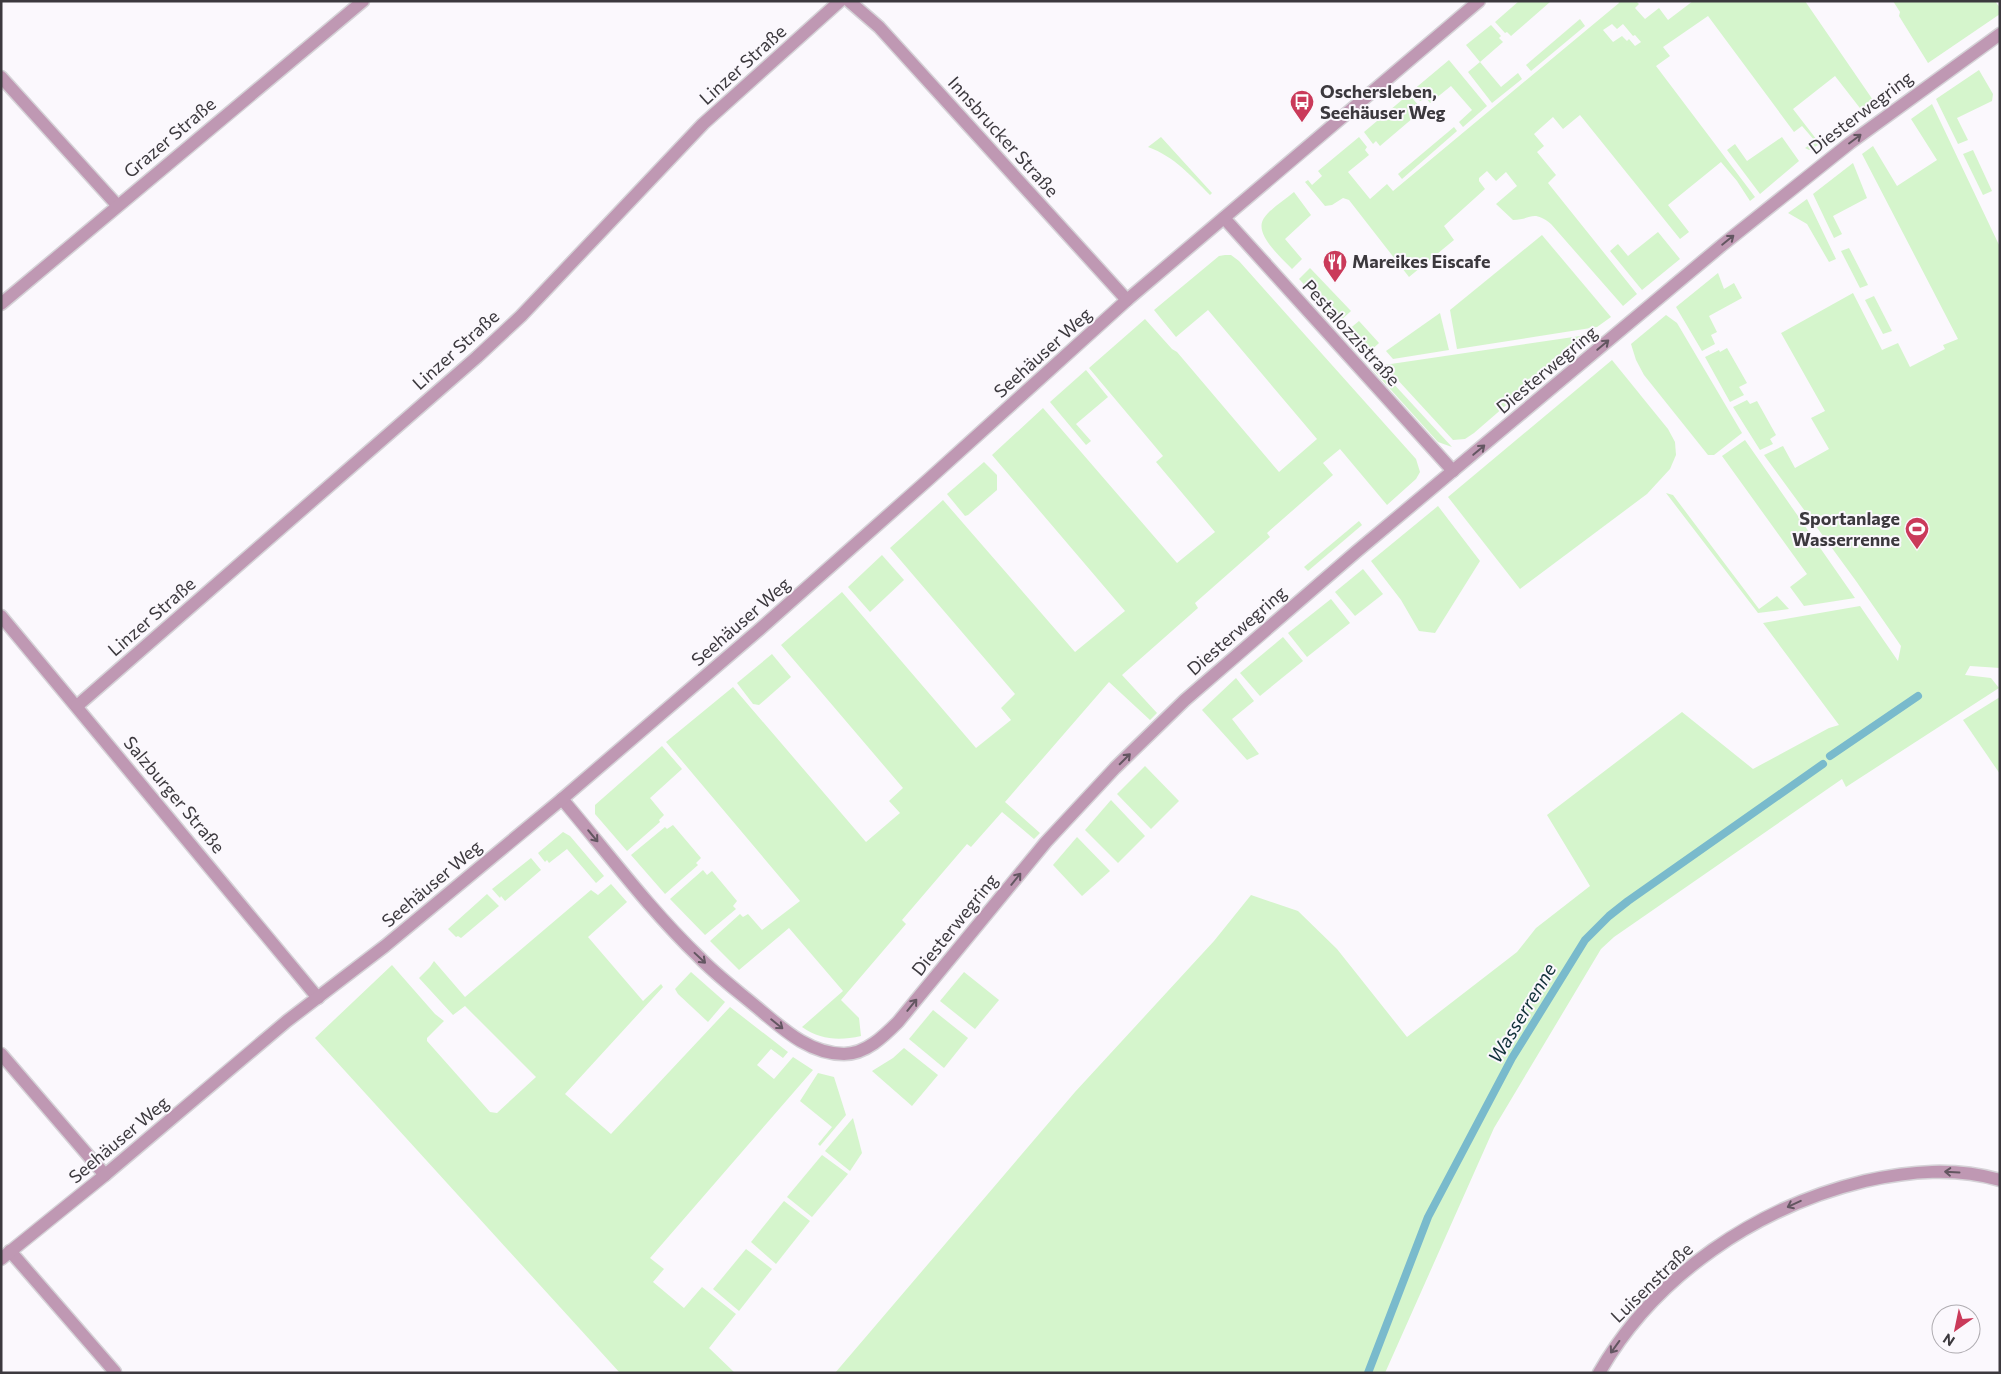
<svg xmlns="http://www.w3.org/2000/svg" width="2001" height="1374" viewBox="0 0 2001 1374" font-family="Commissioner,sans-serif">
  <style>
    .green { fill: #d5f5cc; fill-rule: evenodd }
    .lines { fill: none; stroke-linecap: round; stroke-linejoin: round }
    .stream { stroke: #79bacc; stroke-width: 8 }
    .minor-casing { stroke: #d5d2d7; stroke-width: 15 }
    .minor { stroke: #bf98b3; stroke-width: 12 }
    .oneway { stroke: #635661 }
    .labels { text-anchor: middle; stroke-width: 4; stroke-linejoin: round; paint-order: stroke }
    .street-label { font-size: 18px; fill: #3c393e; stroke: #fbf8fd }
    .poi-label { font-size: 18px; font-weight: bold; fill: #3c393e; stroke: #fbf8fd; text-anchor: start }
    .water-label { font-size: 19px; font-style: italic; fill: #113139; stroke: #fbf8fd }
  </style>
  <rect width="100%" height="100%" fill="#fbf8fd"/>
  <g class="green">
    <polygon points="1519,1 1550,2 1511,36 1507,32 1505,33 1495,22"/>
    <path d="M1618 1H1636L1639 4 1635 8 1645 19 1659 8 1668 20 1693 1H1805L1875 103 1863 112 1835 76 1793 109 1820 144 1809 150 1805 148 1815 141 1802 126 1794 132 1708 16 1663 47 1670 56 1656 66 1755 197 1750 201 1737 181 1721 162 1668 205 1689 232 1680 239 1580 115 1563 129 1553 117 1534 134 1544 146 1537 152 1556 175 1548 183 1637 294 1623 306 1551 224C1532 209 1532 220 1513 220L1496 204 1517 186 1506 172 1496 181 1487 171 1479 178V181L1485 189 1444 226 1454 240 1409 277 1349 200 1343 198 1332 205 1325 206 1305 182 1308 180 1312 185 1322 176 1318 171 1359 137 1367 147 1365 150 1369 155 1348 172 1370 199 1387 184 1393 191 1619 3ZM1612 24 1617 29 1623 24 1633 36 1635 35 1641 42 1635 46 1629 39 1627 41 1622 36 1613 42 1603 30Z"/>
    <polygon points="1893,1 1995,1 2000,8 2000,14 1928,63 1899,16 1900,12"/>
    <polygon points="1580,19 1585,26 1531,71 1526,65"/>
    <polygon points="1491,25 1501,36 1499,38 1503,42 1480,62 1501,87 1518,73 1522,79 1492,103 1468,72 1480,62 1466,45"/>
    <polygon points="1449,60 1487,106 1463,127 1459,122 1472,110 1451,86 1430,103 1426,98 1420,101 1412,91"/>
    <polygon points="1979,70 1993,94 1992,101 1957,118 1968,140 1958,144 1936,99"/>
    <polygon points="1409,94 1418,105 1416,107 1420,112 1380,146 1376,141 1373,144 1364,132"/>
    <polygon points="1932,104 2000,247 2000,668 1970,666 1965,675 1991,678 1999,688 1846,787 1842,779 1614,937 1601,949 1494,1128 1385,1373 835,1373 1075,1092 1214,941 1251,895 1298,911 1337,949 1407,1037 1517,952 1536,928 1590,886 1547,815 1682,712 1753,769 1829,728 1839,725 1763,623 1860,606 1898,661 1901,646 1856,581 1764,455 1783,446 1795,468 1829,449 1811,418 1825,411 1781,333 1783,332 1853,293 1882,350 1898,343 1910,367 1945,349 1943,345 1958,339 1862,154 1873,146 1897,186 1937,160 1911,119"/>
    <polygon points="1454,127 1457,131 1402,179 1398,174"/>
    <path d="M1161 137 1212 193 1210 195C1190 175 1175 157 1148 147Z"/>
    <polygon points="1782,137 1799,161 1760,194 1727,150 1735,144 1747,161"/>
    <polygon points="1973,150 1992,191 1983,195 1963,154"/>
    <polygon points="1853,163 1867,198 1833,216 1842,234 1834,238 1813,194"/>
    <path d="M1294 192 1311 215 1285 239 1302 259 1292 269C1281 257 1253 234 1264 218 1271 208 1285 200 1294 192Z"/>
    <polygon points="1807,199 1836,259 1829,262 1807,224 1788,213"/>
    <polygon points="1658,232 1680,259 1642,290 1610,251 1618,244 1628,256"/>
    <polygon points="1542,235 1611,317 1597,327 1457,349 1450,310"/>
    <polygon points="1849,248 1868,285 1860,288 1841,251"/>
    <path d="M1225 255H1231L1239 261 1416 459 1420 472 1416 479 1387 505 1340 449 1323 463 1333 475 1267 533 1270 537 1195 603 1198 608 1122 675 1157 713 1150 720 1109 682 1005 802 1040 833 1034 839 1002 812 971 847 967 844 902 920 906 924 841 1000 859 1018 861 1036C839 1041 821 1040 802 1027L843 991 789 928 739 970 710 941 740 914 743 917 748 914 762 930 800 901 666 742 733 687 866 842 900 813 889 801 903 788 781 645 842 592 976 748 1011 720 1001 708 1015 694 890 548 943 500 1075 652 1125 611 992 455 1043 408 1177 563 1215 532 1156 462 1163 456 1089 368 1145 319 1172 349 1177 352 1279 472 1317 439 1208 310 1176 337 1154 310 1219 256Z"/>
    <polygon points="1310,268 1351,311 1339,322 1299,279"/>
    <polygon points="1718,273 1724,289 1734,283 1742,298 1709,316 1717,332 1711,335 1715,344 1702,351 1676,307"/>
    <polygon points="1874,296 1892,331 1883,334 1865,300"/>
    <polygon points="1440,313 1449,350 1393,359 1386,351"/>
    <polygon points="1666,315 1677,323 1742,433 1714,455 1708,455 1644,375 1636,360 1631,344"/>
    <polygon points="1359,321 1379,343 1367,354 1347,331"/>
    <polygon points="1587,335 1474,433 1465,439 1453,440 1384,365"/>
    <polygon points="1727,348 1747,383 1739,387 1744,395 1730,402 1705,357 1719,350 1720,352"/>
    <polygon points="1612,360 1668,429 1675,442 1676,455 1670,469 1647,494 1520,589 1448,497"/>
    <polygon points="1378,367 1452,447 1438,442 1373,370"/>
    <polygon points="1086,370 1108,397 1076,424 1091,441 1086,445 1050,402"/>
    <polygon points="1747,400 1750,404 1757,401 1776,435 1770,439 1773,444 1760,450 1733,407"/>
    <polygon points="1745,440 1855,598 1804,606 1790,587 1807,574 1722,456"/>
    <polygon points="984,462 997,475 997,490 968,515 965,516 947,494"/>
    <polygon points="1666,493 1673,495 1759,609 1777,596 1789,609 1758,613"/>
    <polygon points="1438,506 1480,561 1435,633 1419,631 1401,600 1371,561"/>
    <polygon points="1359,521 1362,525 1308,571 1304,567"/>
    <polygon points="882,555 904,580 870,612 848,587"/>
    <polygon points="1363,569 1383,594 1355,616 1335,592"/>
    <polygon points="1331,599 1350,623 1307,657 1288,633"/>
    <polygon points="1283,637 1303,661 1260,696 1240,673"/>
    <polygon points="772,654 791,677 759,705 753,704 737,683"/>
    <polygon points="1236,678 1254,701 1232,719 1259,754 1247,760 1202,710"/>
    <polygon points="2000,697 2000,774 1963,720"/>
    <polygon points="662,746 682,769 650,798 664,815 659,820 660,822 627,851 595,814 595,805"/>
    <polygon points="1145,766 1179,801 1151,829 1117,794"/>
    <polygon points="1111,800 1145,836 1118,863 1085,830"/>
    <polygon points="673,825 701,858 696,863 698,865 665,894 631,855 665,827 667,829"/>
    <polygon points="563,832 570,836 604,876 596,883 567,849 549,863 547,860 545,862 538,853"/>
    <polygon points="1077,837 1110,871 1082,896 1053,865"/>
    <polygon points="531,858 541,870 505,901 501,896 500,898 492,889"/>
    <polygon points="703,870 707,875 712,871 737,901 733,906 736,909 705,935 670,899"/>
    <polygon points="611,884 627,902 588,937 643,1001 661,984 663,987 565,1094 611,1134 730,1007 788,1052 783,1058 771,1049 757,1065 774,1079 793,1057 813,1070 650,1258 664,1269 653,1282 684,1308 702,1287 736,1314 709,1348 735,1373 620,1373 315,1038 392,965 435,1014 444,1021 427,1038 427,1041 490,1112 497,1113 536,1077 465,1006 453,1015 419,978 430,967 434,961 465,997 591,890 598,895"/>
    <polygon points="487,894 499,906 461,938 458,936 456,937 448,929"/>
    <polygon points="691,972 725,1002 708,1022 678,994 675,989"/>
    <polygon points="964,972 999,1000 975,1029 940,1001"/>
    <polygon points="933,1010 968,1038 944,1068 909,1039"/>
    <polygon points="904,1048 938,1075 912,1106 872,1071 893,1058"/>
    <polygon points="818,1073 834,1077 846,1115 820,1146 818,1144 832,1127 800,1101"/>
    <polygon points="853,1118 862,1153 850,1171 825,1151"/>
    <polygon points="822,1155 848,1174 812,1217 787,1197"/>
    <polygon points="784,1201 810,1221 776,1264 751,1242"/>
    <polygon points="746,1249 772,1269 739,1311 713,1289"/>
  </g>
  <g class="lines">
    <g class="stream">
      <polyline points="1830,756 1918,696"/>
      <polyline points="1368,1373 1428,1217 1512,1058 1585,940 1609,916 1628,901 1823,764"/>
    </g>
    <defs>
      <g id="minor">
        <polyline points="849,1 879,27 1127,300"/>
        <polyline points="1,77 117,205"/>
        <polyline points="1224,218 1453,471"/>
        <polyline points="1,304 363,1"/>
        <polyline points="1,616 318,998"/>
        <polyline points="77,706 477,357 521,316 703,124 840,1"/>
        <path d="M562 799C607 852 649 909 699 957 717 976 739 992 759 1009 784 1030 810 1054 844 1054 866 1054 884 1036 898 1022L1046 842 1115 768 1185 700 1356 552 1721 246 1850 143 2000 34"/>
        <polyline points="1,1054 105,1175"/>
        <polyline points="10,1251 115,1372"/>
        <polyline points="1,1259 105,1175 287,1021 385,946 562,799 760,629 929,479 1127,300 1479,1"/>
        <path d="M1599 1373C1655 1275 1757 1207 1865 1181 1910 1171 1955 1167 2000 1180"/>
      </g>
    </defs>
    <use href="#minor" class="minor-casing"/>
    <use href="#minor" class="minor"/>
  </g>
  <defs><path id="oneway-shaft" d="M-6 0H5M1.5-3L5.5 0L1.5 3" fill="none" stroke-width="1.6" stroke-linecap="round" stroke-linejoin="round" transform="scale(1.25)"/></defs>
  <g class="oneway">
    <use href="#oneway-shaft" transform="translate(1855 139) rotate(-37)"/>
    <use href="#oneway-shaft" transform="translate(1728 240) rotate(-39)"/>
    <use href="#oneway-shaft" transform="translate(1603 345) rotate(-40)"/>
    <use href="#oneway-shaft" transform="translate(1479 450) rotate(-40)"/>
    <use href="#oneway-shaft" transform="translate(1125 759) rotate(-45)"/>
    <use href="#oneway-shaft" transform="translate(593 836) rotate(50)"/>
    <use href="#oneway-shaft" transform="translate(1016 879) rotate(-51)"/>
    <use href="#oneway-shaft" transform="translate(700 958) rotate(43)"/>
    <use href="#oneway-shaft" transform="translate(912 1005) rotate(-51)"/>
    <use href="#oneway-shaft" transform="translate(777 1024) rotate(39)"/>
    <use href="#oneway-shaft" transform="translate(1952 1172) rotate(-177)"/>
    <use href="#oneway-shaft" transform="translate(1794 1204) rotate(155)"/>
    <use href="#oneway-shaft" transform="translate(1615 1347) rotate(126)"/>
  </g>
  <defs>
    <symbol id="bus-pin" viewBox="-11 -11 22 30"><path d="M0 17L-7.5 6A9.5 9.5 0 1 1 7.5 6Z" fill="#ca3a5a" stroke="#fbf8fd"/><path d="M-5-6H5V4H4V6H2V4H-2V6H-4V4H-5ZM-3.5-4V0h7V-4ZM-3.5 1.2v1.5H-2V1.2ZM2 1.2v1.5H3.5V1.2Z" fill="#fff"/></symbol>
    <symbol id="restaurant-pin" viewBox="-11 -11 22 30"><path d="M0 17L-7.5 6A9.5 9.5 0 1 1 7.5 6Z" fill="#ca3a5a" stroke="#fbf8fd"/><path d="M-5-6h1v4h1v-4h1v4h1v-4h1v5L-1.5 .5V6h-2V.5L-5-1ZM5-6V6H3V1.5H1.5Q1.5-4 5-6Z" fill="#fff"/></symbol>
    <symbol id="stadium-pin" viewBox="-11 -11 22 30"><path d="M0 17L-7.5 6A9.5 9.5 0 1 1 7.5 6Z" fill="#ca3a5a" stroke="#fbf8fd"/><path d="M0-5a6.5 5 0 1 0 0 10a6.5 5 0 1 0 0-10ZM-3.5-1.8h7v3.6h-7Z" fill="#fff"/></symbol>
  </defs>
  <g fill-rule="evenodd">
    <use href="#bus-pin" x="1288" y="88" width="28" height="38"/>
    <use href="#restaurant-pin" x="1321" y="248" width="28" height="38"/>
    <use href="#stadium-pin" x="1903" y="515" width="28" height="38"/>
  </g>
  <g class="labels">
    <g class="street-label">
      <text transform="translate(743 65) rotate(-42)" y="6">Linzer Straße</text>
      <text transform="translate(1861 113) rotate(-37)" y="6">Diesterwegring</text>
      <text transform="translate(1003 137) rotate(48)" y="6">Innsbrucker Straße</text>
      <text transform="translate(170 138) rotate(-40)" y="6">Grazer Straße</text>
      <text transform="translate(1351 333) rotate(48)" y="6">Pestalozzistraße</text>
      <text transform="translate(456 350) rotate(-42)" y="6">Linzer Straße</text>
      <text transform="translate(1043 353) rotate(-42)" y="6">Seehäuser Weg</text>
      <text transform="translate(1547 370) rotate(-40)" y="6">Diesterwegring</text>
      <text transform="translate(152 617) rotate(-41)" y="6">Linzer Straße</text>
      <text transform="translate(741 622) rotate(-41)" y="6">Seehäuser Weg</text>
      <text transform="translate(1237 631) rotate(-41)" y="6">Diesterwegring</text>
      <text transform="translate(174 795) rotate(50)" y="6">Salzburger Straße</text>
      <text transform="translate(432 884) rotate(-40)" y="6">Seehäuser Weg</text>
      <text transform="translate(955 925) rotate(-51)" y="6">Diesterwegring</text>
      <text transform="translate(119 1140) rotate(-40)" y="6">Seehäuser Weg</text>
      <text transform="translate(1652 1283) rotate(-44)" y="6">Luisenstraße</text>
    </g>
    <g class="poi-label">
      <text x="1320" y="98">Oschersleben,<tspan x="1320" dy="21">Seehäuser Weg</tspan></text>
      <text x="1352" y="268">Mareikes Eiscafe</text>
      <text x="1900" y="525" text-anchor="end">Sportanlage<tspan x="1900" dy="21">Wasserrenne</tspan></text>
    </g>
    <g class="water-label">
      <text transform="translate(1522 1013) rotate(-59)" y="7">Wasserrenne</text>
    </g>
  </g>
  <rect width="2001" height="1374" fill="none" stroke="#3c393e" stroke-width="5"/>
  <g transform="translate(1956 1329) rotate(213)"><circle r="24" fill="#fbf8fd" stroke="#afacb1"/>
  <path d="M0-4L9 19L0 12L-9 19Z" fill="#ca3a5a"/>
  <text y="-8" font-size="14" font-weight="bold" text-anchor="middle" fill="#3c393e">N</text>
  </g>
</svg>
